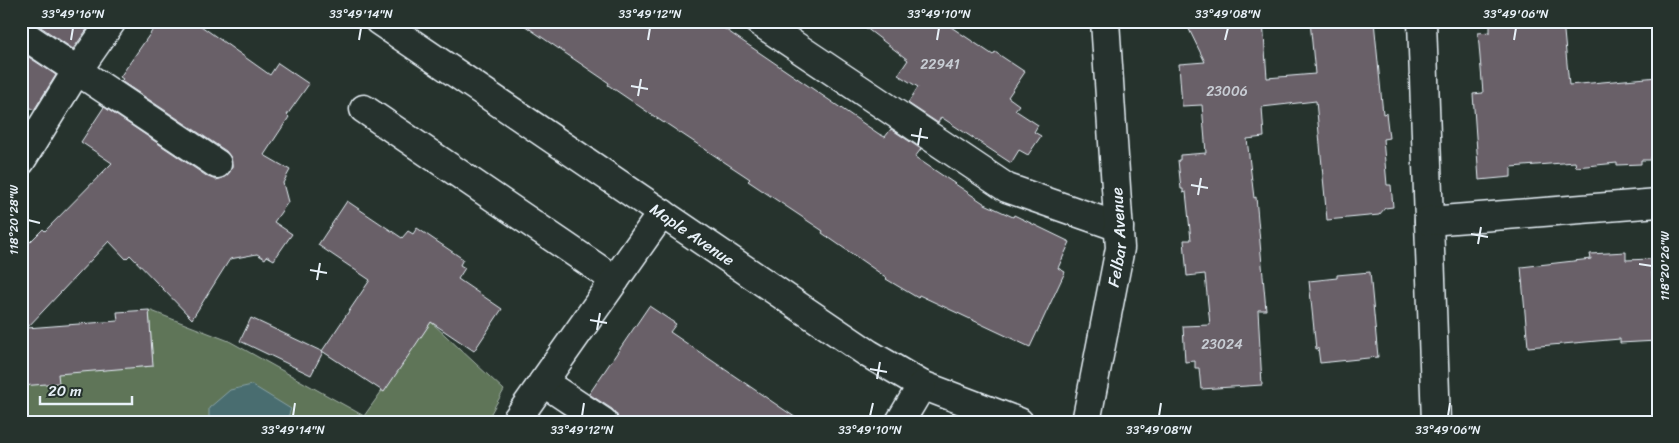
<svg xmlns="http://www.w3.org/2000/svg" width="1679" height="443" font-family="Sriracha,sans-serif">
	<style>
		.green { fill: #5e7458; stroke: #a3b2a8 }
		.water { fill: #496d6f; stroke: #89a2a6 }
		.building { fill: #696067; stroke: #e8f1f8 }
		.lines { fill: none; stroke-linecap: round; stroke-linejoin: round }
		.minor-casing { stroke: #e8f1f8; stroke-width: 31 }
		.minor { stroke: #26332d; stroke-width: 28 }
		.ticks { fill: none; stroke: #e8f1f8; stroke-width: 2 }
		.labels { text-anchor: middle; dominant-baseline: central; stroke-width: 4; stroke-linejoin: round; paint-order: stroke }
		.number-label { font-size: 14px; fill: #c8cdd4 }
		.street-label { font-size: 16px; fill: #e8f1f8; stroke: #26332d }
		.neatline { fill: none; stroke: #e8f1f8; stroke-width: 2 }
		.ticks-label { font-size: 12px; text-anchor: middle; fill: #e8f1f8 }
	</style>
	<rect width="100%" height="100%" fill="#26332d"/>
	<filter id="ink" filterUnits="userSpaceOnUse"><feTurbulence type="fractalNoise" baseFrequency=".02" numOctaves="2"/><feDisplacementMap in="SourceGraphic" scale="10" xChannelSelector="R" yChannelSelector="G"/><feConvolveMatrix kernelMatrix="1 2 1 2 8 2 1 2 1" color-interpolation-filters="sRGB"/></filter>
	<g filter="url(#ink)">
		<path class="green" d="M 149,310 L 229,341 L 364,416 L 431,322 L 504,390 L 486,422 L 21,422 L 21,372 L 153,366 Z"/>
		<path class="water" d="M 252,385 L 291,409 L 286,422 L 269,420 L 209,422 L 209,408 L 230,390 Z"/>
		<g class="building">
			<path d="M 32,21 L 79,21 L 88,28 L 73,49 Z"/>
			<path d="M 159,21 L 194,21 L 270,75 L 278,63 L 309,84 L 287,115 L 289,117 L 264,155 L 290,170 L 283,183 L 288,202 L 274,222 L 292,234 L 274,260 L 267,256 L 265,259 L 257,254 L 230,259 L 192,319 L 130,255 L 126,259 L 109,241 L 27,328 L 118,321 L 117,312 L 149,310 L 153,366 L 58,374 L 59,383 L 21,386 L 21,251 L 43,229 L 45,231 L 112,163 L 81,142 L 104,107 L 208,177 L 216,180 L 223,178 L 230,172 L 232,166 L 231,158 L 226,151 L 121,81 L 123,79 L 120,77 Z"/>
			<path d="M 518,21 L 713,21 L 879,134 L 885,137 L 891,129 L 921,149 L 915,157 L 985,204 L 1013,217 L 1014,215 L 1070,242 L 1058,268 L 1065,272 L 1030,347 L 919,295 L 918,298 L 886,279 L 887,278 L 822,233 L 823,231 L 748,181 L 750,179 L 664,122 L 664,123 L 608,85 L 609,83 Z"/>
			<path d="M 857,21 L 942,21 L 993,55 L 995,52 L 1025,72 L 1008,97 L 1019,105 L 1015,110 L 1038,125 L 1034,132 L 1041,136 L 1028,155 L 1019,150 L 1011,163 L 941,117 L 938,123 L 908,103 L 918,87 L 898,75 L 908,60 Z"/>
			<path d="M 1185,21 L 1263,21 L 1267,78 L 1315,74 L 1310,21 L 1374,21 L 1383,114 L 1386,113 L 1389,138 L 1383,139 L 1387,185 L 1391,185 L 1393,207 L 1385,208 L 1379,215 L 1327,220 L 1316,101 L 1262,107 L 1264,137 L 1247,139 L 1254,198 L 1256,197 L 1266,310 L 1258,310 L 1262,385 L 1201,389 L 1199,368 L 1195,368 L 1195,361 L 1185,362 L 1183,326 L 1210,325 L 1205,274 L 1187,276 L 1184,240 L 1191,240 L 1186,192 L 1183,193 L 1183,189 L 1181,189 L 1178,160 L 1180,160 L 1180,155 L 1206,153 L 1202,105 L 1182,106 L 1179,64 L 1205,62 Z"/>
			<path d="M 1490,21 L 1563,21 L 1569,85 L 1658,77 L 1658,156 L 1651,157 L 1651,160 L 1641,160 L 1641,164 L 1617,165 L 1617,163 L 1576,167 L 1575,162 L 1511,167 L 1511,177 L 1479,180 L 1473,94 L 1483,93 L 1478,33 L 1490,32 Z"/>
			<path d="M 21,52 L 56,75 L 34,110 L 21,101 Z"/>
			<path d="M 347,201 L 402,238 L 408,231 L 413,234 L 417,228 L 463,259 L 460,265 L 465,268 L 458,279 L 502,309 L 474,351 L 431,322 L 384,392 L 322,351 L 370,280 L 318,245 Z"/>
			<path d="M 1626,252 L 1626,260 L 1651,259 L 1657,341 L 1620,343 L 1620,339 L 1528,347 L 1521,267 L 1591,259 L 1590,254 Z"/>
			<path d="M 1370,272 L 1378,357 L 1320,363 L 1318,348 L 1316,349 L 1309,281 L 1337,278 L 1337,275 Z"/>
			<path d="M 649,306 L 676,324 L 670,332 L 802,422 L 618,422 L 617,415 L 612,409 L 589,394 Z"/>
			<path d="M 251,318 L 323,352 L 311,375 L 240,341 Z"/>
		</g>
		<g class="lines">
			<g class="minor-casing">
				<g id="minor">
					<path id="s1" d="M 379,21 L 869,354 L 922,385 L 1019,422"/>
					<path d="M 758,21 L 1007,188 L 1119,227"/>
					<path d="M 1422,21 L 1436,422"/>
					<path d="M 21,33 L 217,164"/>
					<path d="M 364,109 L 615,280"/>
					<path d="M 21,161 L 71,80 L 112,21"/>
					<path d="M 1429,221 L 1658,203"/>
					<path d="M 543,382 L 603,422"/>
					<path d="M 515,422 L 662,213"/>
					<path d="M 900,422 L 922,385"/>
					<path id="s2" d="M 1086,422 L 1120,248 L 1105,21"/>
				</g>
			</g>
			<use href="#minor" class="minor"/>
		</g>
	</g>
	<path class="ticks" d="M 71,40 L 73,28M 359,40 L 361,28M 648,40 L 650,28M 937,40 L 939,28M 1225,40 L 1228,28M 1514,40 L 1516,28M 631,86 L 648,89M 638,96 L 641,79M 911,135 L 928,138M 918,145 L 921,128M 1191,185 L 1208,188M 1198,195 L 1201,178M 28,220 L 40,223M 1471,234 L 1488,237M 1478,244 L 1481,227M 1639,264 L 1652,266M 310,270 L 327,273M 317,280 L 320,263M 590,320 L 607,323M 597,330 L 600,313M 870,369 L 887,372M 877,379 L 880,362M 293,416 L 295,403M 582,416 L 584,403M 870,416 L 873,403M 1159,416 L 1161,403M 1448,416 L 1450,403"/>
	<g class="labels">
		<g class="number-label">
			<text x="940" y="64">22941</text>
			<text x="1227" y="91">23006</text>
			<text x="1222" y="344">23024</text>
		</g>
		<g class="street-label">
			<text stroke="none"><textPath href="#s1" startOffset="379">Maple Avenue</textPath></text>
			<text stroke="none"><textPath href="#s2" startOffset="188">Felbar Avenue</textPath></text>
		</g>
	</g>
	<rect width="1679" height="443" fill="none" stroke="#26332d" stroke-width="55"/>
	<path d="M40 396v8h92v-8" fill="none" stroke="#e8f1f8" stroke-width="2.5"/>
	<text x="48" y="396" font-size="15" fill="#e8f1f8" stroke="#26332d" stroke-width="4" paint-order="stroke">20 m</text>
	<rect x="28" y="28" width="1624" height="388" class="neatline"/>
	<g class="ticks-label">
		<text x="73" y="18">33°49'16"N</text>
		<text x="361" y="18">33°49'14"N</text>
		<text x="650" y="18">33°49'12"N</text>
		<text x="939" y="18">33°49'10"N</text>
		<text x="1228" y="18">33°49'08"N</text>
		<text x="1516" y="18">33°49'06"N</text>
		<text transform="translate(14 220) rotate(-90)" y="4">118°20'28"W</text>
		<text transform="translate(1665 266) rotate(-90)" y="4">118°20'26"W</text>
		<text x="293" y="434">33°49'14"N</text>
		<text x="582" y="434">33°49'12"N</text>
		<text x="870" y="434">33°49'10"N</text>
		<text x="1159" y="434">33°49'08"N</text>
		<text x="1448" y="434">33°49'06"N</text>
	</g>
</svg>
